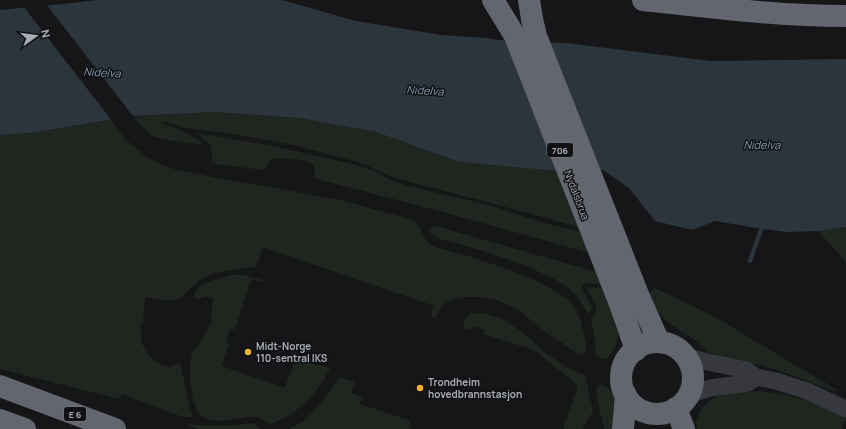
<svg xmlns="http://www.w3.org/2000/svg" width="846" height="429" font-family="Manrope,sans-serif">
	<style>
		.green { fill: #1e261f }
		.water { fill: #2c353c }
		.pier { fill: #161618 }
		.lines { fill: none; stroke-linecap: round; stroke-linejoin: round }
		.stream { stroke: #2c353c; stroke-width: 4 }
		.minor { stroke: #37383d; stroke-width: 17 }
		.highway { stroke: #63666e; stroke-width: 22 }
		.poi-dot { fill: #f2b134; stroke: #111113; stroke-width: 1.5 }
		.labels { text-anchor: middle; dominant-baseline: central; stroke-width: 3; stroke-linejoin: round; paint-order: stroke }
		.shield { fill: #111113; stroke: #7b7e86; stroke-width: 1 }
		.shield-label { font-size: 9px; font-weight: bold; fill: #a8adb8 }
		.street-label { font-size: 10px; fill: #a8adb8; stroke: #111113 }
		.poi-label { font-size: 10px; font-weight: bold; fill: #a8adb8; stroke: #111113; text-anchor: start }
		.water-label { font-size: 11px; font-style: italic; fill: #7f9bb3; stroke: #111113 }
	</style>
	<rect width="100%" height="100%" fill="#161618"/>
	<g class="green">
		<path d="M 215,112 L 299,118 L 376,132 L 459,162 L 558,171 L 580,228 L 543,217 L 392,177 L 361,163 L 293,145 L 239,135 L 186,128 L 166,122 L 160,123 C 175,128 189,132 202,143 L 201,145 C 189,143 160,140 151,135 C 144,130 138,123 133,116 Z"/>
		<path d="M 111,120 L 126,140 L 146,156 L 158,163 L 177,170 L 222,179 L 280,189 L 340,200 L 399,216 L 414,221 L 421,230 L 426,241 L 435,247 L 462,254 L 510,270 L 533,279 L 555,291 L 567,299 L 575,308 L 581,321 L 586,343 L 586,352 L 582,355 L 578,354 L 544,331 L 517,309 L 497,300 L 478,297 L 466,297 L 455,299 L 444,304 L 441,307 L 435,318 L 431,316 L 434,306 L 263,247 L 256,267 C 237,269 219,270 202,279 C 196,282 191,288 186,293 C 174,305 161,300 146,297 C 144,306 144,314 143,322 C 142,324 141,326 141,328 C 139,341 146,357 158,363 C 162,365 166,366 170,367 L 180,362 L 190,409 L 191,413 L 194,417 L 187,417 L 180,416 L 122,394 L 119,399 L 0,369 L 0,135 L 30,133 Z"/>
		<path d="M 197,133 L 273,146 L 352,164 L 372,170 L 391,180 L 408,186 L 489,205 L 544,223 L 582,232 L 590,253 L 435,210 L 317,179 L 315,177 C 314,173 315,167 313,164 C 310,161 276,156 272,159 C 269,161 267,166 265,169 L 264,170 L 215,164 L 212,162 L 211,146 L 209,144 Z"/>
		<path d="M 432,226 L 439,227 L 597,272 L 602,285 L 587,283 L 583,285 L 582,288 L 592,307 L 591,311 L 588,314 C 583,305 577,296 570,289 C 564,284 556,280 548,276 C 514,259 474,248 437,238 C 433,235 430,233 430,228 Z"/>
		<path d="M 846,227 L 846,263 L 840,255 L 818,231 Z"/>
		<path d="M 233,275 L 244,275 L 263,280 L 262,282 L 251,279 L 235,330 L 231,328 L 226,342 L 229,343 L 222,366 L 285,388 L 295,359 L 330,368 C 321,386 308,403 291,414 C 285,418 276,421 269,425 C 265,422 261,418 256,417 C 251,416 245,418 241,418 C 215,422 197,426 192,394 C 190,379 189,367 192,352 L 196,349 L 212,321 L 211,319 L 213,301 L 212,298 L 205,296 L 198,299 L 195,298 C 190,283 223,278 233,275 Z"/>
		<path d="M 587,287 L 603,288 C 607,300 612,312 615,325 C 616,328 617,331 618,334 C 618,343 613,355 605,359 L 599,357 L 596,355 L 594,333 L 591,319 C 602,309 593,301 587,290 Z"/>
		<path d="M 654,288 L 691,305 L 715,317 L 834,388 L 836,390 L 836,392 L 789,374 L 761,365 L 732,360 L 718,357 L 708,352 L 692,338 L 670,324 L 659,313 L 648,294 Z"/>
		<path d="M 472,313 L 487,314 L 501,318 L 525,334 L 543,351 L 568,368 L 585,375 L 593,412 L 587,420 L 583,429 L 563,429 L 577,389 L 577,386 L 575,383 L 534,350 L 483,334 L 484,329 L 473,326 L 471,330 L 466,329 C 460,322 466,316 472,313 Z"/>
		<path d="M 340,377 L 355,382 L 351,393 L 362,397 L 360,404 L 411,421 L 409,428 L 412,429 L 289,429 C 296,425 303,422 308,417 C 321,405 330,390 340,377 Z"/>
		<path d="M 599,385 C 610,384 614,397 617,406 C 619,413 617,422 617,429 L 604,429 L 596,393 L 596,389 Z"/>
		<path d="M 760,391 L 787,395 L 822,406 L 846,418 L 842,429 L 697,429 L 696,422 L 699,413 L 705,405 L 716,396 L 737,392 Z"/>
		<path d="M 249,423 L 254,424 L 260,428 L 259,429 L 197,429 L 187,424 C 208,426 228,427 249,423 Z"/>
	</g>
	<path class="water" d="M 97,0 L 282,0 L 356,21 L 441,35 L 486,38 L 498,40 L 567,43 L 711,61 L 846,59 L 846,227 L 818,231 L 788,232 L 762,229 L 715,221 L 692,230 L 655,221 L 629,188 L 603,170 L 558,171 L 459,162 L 376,132 L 299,118 L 215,112 L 133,116 L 30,133 L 0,135 L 0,10 L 63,4 Z"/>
	<path class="pier" d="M 46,4 L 133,116 L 135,118 L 113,122 L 23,6 Z"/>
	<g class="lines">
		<path class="stream" d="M 750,261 L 763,224"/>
		<g class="minor">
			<path d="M 685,356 L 707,362 L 746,370 L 756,377 L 776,381 L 807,391 L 846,409"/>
			<path d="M 689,395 L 710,388 L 748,383 L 756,377"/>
		</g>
		<g class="highway">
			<path d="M 493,0 L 515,36 L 620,304 L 636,350"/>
			<path d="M 529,0 L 532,19 L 536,36 L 639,297 L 659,342"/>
			<path d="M 643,0 C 710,7 778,16 846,16"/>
			<circle cx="657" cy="378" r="36"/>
			<path d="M 0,386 L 115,429"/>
			<path d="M 676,408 L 684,429"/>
			<path d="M 0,420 L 25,429"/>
			<path d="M 623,429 L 626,395"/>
		</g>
	</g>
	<g class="poi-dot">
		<circle cx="248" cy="352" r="4"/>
		<circle cx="420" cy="388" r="4"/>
	</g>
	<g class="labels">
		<g class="shield">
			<rect x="547" y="143" width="26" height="14" rx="3"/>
			<rect x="64" y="407" width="22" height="14" rx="3"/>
		</g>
		<g class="shield-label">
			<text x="560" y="150">706</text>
			<text x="75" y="414">E 6</text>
		</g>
		<g class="street-label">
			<text transform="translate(577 195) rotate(69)">Nydalsbrua</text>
		</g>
		<g class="poi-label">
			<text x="256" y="346">Midt-Norge<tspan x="256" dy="12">110-sentral IKS</tspan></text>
			<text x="428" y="382">Trondheim<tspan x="428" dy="12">hovedbrannstasjon</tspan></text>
		</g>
		<g class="water-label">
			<text transform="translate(102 72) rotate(3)">Nidelva</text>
			<text transform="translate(425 90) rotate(3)">Nidelva</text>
			<text x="762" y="144">Nidelva</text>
		</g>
	</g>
	<g transform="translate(36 36) rotate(76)" stroke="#111113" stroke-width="3" paint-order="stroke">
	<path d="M0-3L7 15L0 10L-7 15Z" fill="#a8adb8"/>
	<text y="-6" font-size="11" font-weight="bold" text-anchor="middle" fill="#a8adb8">N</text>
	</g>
</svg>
